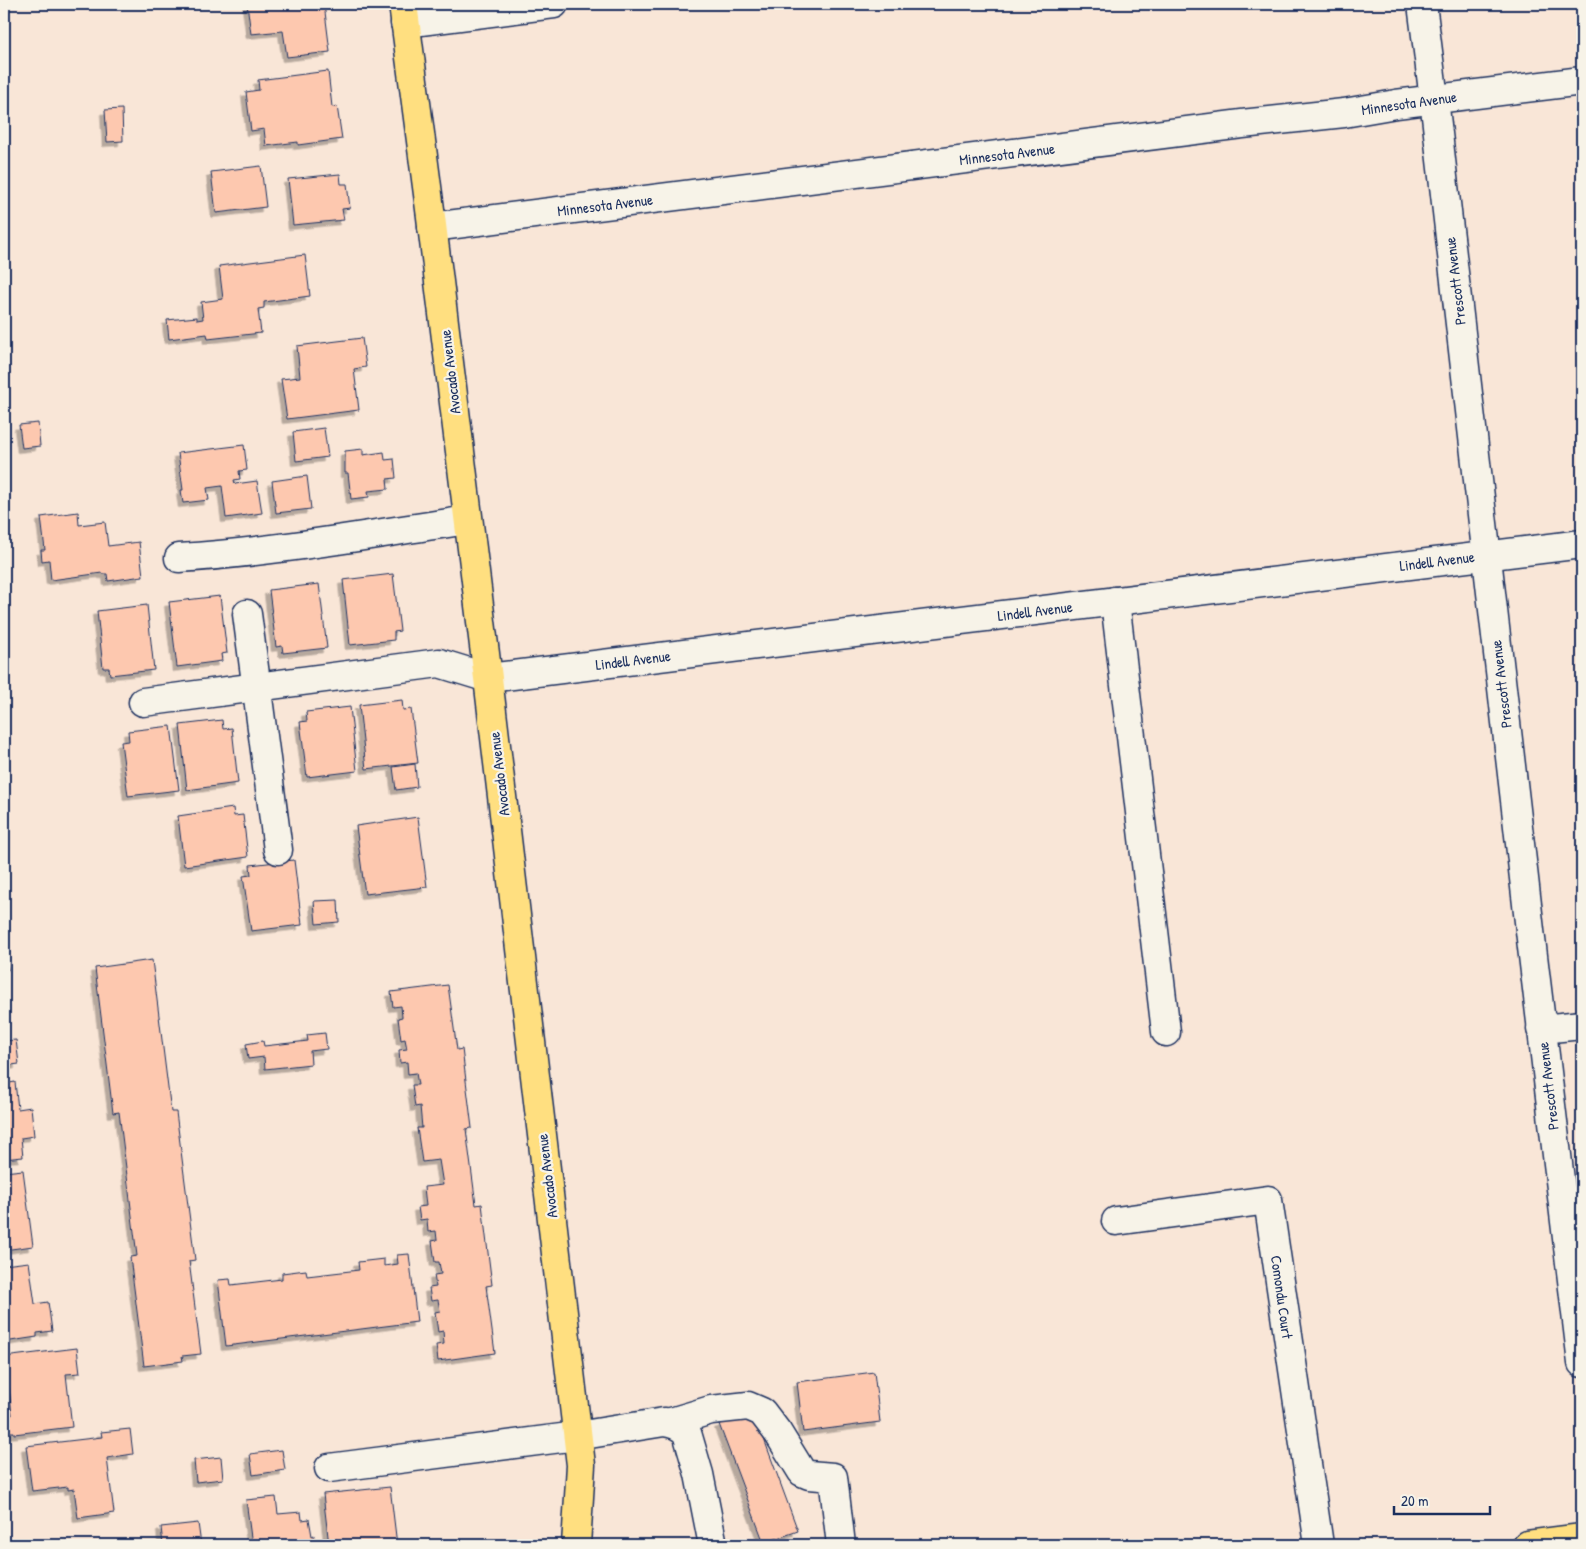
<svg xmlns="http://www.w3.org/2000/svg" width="1586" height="1549" font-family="'Patrick Hand',sans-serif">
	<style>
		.building { fill: #fdc8af; stroke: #1b2f5e; filter: url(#shadow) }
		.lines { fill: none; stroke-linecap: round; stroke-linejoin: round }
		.minor-casing { stroke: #1b2f5e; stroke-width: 31 }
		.major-casing { stroke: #1b2f5e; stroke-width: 31 }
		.minor { stroke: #f7f3e8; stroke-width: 28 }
		.major { stroke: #ffdf80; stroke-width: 28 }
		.labels { text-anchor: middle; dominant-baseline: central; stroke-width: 4.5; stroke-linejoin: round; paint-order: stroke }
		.street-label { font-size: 15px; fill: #1b2f5e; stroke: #f7f3e8 }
	</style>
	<defs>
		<filter id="shadow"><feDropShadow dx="-4.5" dy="4.5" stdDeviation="0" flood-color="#0004"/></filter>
	</defs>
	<rect width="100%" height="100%" fill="#f9e6d7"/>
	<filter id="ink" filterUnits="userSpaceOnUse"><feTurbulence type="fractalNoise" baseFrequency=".02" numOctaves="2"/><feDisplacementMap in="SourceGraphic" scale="10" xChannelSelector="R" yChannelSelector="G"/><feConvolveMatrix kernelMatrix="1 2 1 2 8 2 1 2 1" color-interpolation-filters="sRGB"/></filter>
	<g filter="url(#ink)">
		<g class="building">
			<path d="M 247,4 L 324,4 L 330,52 L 287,57 L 283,31 L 251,34 Z"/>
			<path d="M 328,71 L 332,107 L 337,106 L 342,139 L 298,145 L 298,142 L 266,146 L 264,129 L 251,131 L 246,92 L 259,90 L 258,80 Z"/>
			<path d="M 122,109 L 123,141 L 107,142 L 105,110 Z"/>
			<path d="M 261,166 L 266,207 L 216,213 L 211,172 Z"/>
			<path d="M 340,174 L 341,184 L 347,184 L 350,208 L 342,209 L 344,220 L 293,225 L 288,179 Z"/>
			<path d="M 305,255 L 310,296 L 264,302 L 264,308 L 258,309 L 261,333 L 208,339 L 207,334 L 169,339 L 167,320 L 197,317 L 197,320 L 203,319 L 201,302 L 223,299 L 219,266 Z"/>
			<path d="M 362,338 L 366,367 L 354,369 L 359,410 L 287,419 L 281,379 L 300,377 L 297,346 Z"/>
			<path d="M 38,423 L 40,446 L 22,448 L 19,425 Z"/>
			<path d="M 324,428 L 328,457 L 296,461 L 293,432 Z"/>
			<path d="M 244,445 L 247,470 L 239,471 L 240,479 L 234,480 L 235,484 L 257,481 L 262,513 L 226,518 L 222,486 L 207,488 L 209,500 L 183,503 L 181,490 L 183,490 L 178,453 Z"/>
			<path d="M 363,449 L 363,455 L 384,452 L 385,460 L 394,459 L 396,478 L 387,479 L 388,489 L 368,491 L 369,497 L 351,499 L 348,473 L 345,473 L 345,451 Z"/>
			<path d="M 307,476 L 311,509 L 276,513 L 272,481 Z"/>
			<path d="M 78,512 L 79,525 L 105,522 L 108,546 L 139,542 L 143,576 L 108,581 L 107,574 L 103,574 L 102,573 L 51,580 L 49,560 L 42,561 L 41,550 L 45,550 L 41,517 Z"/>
			<path d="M 393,574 L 400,631 L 394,632 L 394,640 L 350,645 L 343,580 Z"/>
			<path d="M 319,584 L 327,648 L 283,653 L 282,646 L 276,647 L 269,590 Z"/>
			<path d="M 220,596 L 227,653 L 221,654 L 222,661 L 177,667 L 169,602 Z"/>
			<path d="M 147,605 L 154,670 L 110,675 L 109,668 L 103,668 L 97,611 Z"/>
			<path d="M 402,700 L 403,710 L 411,709 L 418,763 L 366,769 L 359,705 Z"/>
			<path d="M 350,707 L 357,771 L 307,777 L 300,722 L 307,721 L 306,712 Z"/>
			<path d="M 222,720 L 223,729 L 232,728 L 238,783 L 187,790 L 180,725 Z"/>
			<path d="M 171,726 L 179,790 L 128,796 L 121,742 L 129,741 L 128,731 Z"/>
			<path d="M 415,764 L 417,787 L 396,790 L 393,767 Z"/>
			<path d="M 233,808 L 234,816 L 243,815 L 248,857 L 184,866 L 178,816 Z"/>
			<path d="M 418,817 L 427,887 L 365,894 L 356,826 Z"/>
			<path d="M 294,860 L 302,925 L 251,931 L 243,876 L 251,875 L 250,865 Z"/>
			<path d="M 338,900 L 339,922 L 316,924 L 314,901 Z"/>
			<path d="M 4,937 L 8,970 L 4,971 Z"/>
			<path d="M 152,960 L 171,1112 L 176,1112 L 195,1260 L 189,1261 L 201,1354 L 182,1356 L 183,1361 L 144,1366 L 130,1257 L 137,1256 L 119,1112 L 113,1113 L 95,968 Z"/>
			<path d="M 448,985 L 457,1050 L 462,1049 L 472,1128 L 466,1129 L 476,1205 L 482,1204 L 492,1285 L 486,1286 L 495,1353 L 438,1361 L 436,1345 L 444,1344 L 443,1331 L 438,1332 L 435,1312 L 440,1311 L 438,1300 L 431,1301 L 429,1288 L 436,1287 L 434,1275 L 441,1274 L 439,1262 L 435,1262 L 432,1241 L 437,1240 L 436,1231 L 428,1232 L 427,1219 L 420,1220 L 418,1207 L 426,1206 L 424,1187 L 443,1185 L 439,1160 L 422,1162 L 417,1128 L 422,1128 L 420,1106 L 415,1107 L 412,1085 L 418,1085 L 416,1073 L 408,1074 L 407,1062 L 400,1063 L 399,1050 L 407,1049 L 405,1039 L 401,1040 L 398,1018 L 402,1017 L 401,1006 L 393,1007 L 391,992 Z"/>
			<path d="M 325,1033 L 327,1049 L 310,1051 L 311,1064 L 265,1069 L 264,1057 L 248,1059 L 246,1044 L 263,1041 L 264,1046 L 308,1041 L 307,1035 Z"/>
			<path d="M 16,1040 L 19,1064 L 4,1066 L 4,1041 Z"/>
			<path d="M 15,1082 L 18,1109 L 31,1107 L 34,1136 L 21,1138 L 23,1157 L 4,1159 L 4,1084 Z"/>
			<path d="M 23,1170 L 33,1246 L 4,1250 L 4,1172 Z"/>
			<path d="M 409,1254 L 417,1322 L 226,1346 L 218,1280 L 230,1279 L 231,1285 L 282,1279 L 282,1273 L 306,1270 L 307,1276 L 359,1270 L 358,1262 L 384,1259 L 384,1266 L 398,1264 L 397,1255 Z"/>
			<path d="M 29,1262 L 35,1304 L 48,1302 L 52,1331 L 37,1333 L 37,1337 L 4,1342 L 4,1265 Z"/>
			<path d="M 77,1348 L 80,1373 L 66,1374 L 72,1427 L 14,1434 L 14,1432 L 8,1432 L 9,1436 L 4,1437 L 4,1410 L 6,1410 L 7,1415 L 12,1415 L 9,1388 L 4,1389 L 4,1357 Z"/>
			<path d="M 874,1372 L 880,1422 L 803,1432 L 797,1382 Z"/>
			<path d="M 754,1412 L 798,1531 L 764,1543 L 719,1424 Z"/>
			<path d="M 130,1429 L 133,1454 L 107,1458 L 114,1513 L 78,1518 L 74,1489 L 68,1490 L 68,1487 L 32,1491 L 26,1446 L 102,1437 L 101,1432 Z"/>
			<path d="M 282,1450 L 285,1470 L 253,1475 L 250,1454 Z"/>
			<path d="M 221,1457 L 223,1479 L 196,1482 L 194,1460 Z"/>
			<path d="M 390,1487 L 397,1545 L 329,1545 L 323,1494 Z"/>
			<path d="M 276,1497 L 278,1514 L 301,1512 L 302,1520 L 309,1519 L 312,1536 L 314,1535 L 315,1544 L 326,1543 L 326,1545 L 252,1545 L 246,1500 Z"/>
			<path d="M 198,1523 L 201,1545 L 163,1545 L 161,1527 Z"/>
		</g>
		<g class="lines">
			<g class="minor-casing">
				<g id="minor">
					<path d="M 1422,4 L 1434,99 L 1531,939 L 1582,1363"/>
					<path d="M 405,23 L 554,4"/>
					<path d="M 432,227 L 1242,124 L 1344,113 L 1396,104 L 1582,81"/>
					<path d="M 179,558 C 276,552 372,534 468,520"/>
					<path d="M 1115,601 L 1166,1032"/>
					<path d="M 247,614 L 278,850"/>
					<path d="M 143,702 L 439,663 L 488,678 L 1582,544"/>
					<path d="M 1541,1029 L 1582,1025"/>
					<path d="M 1116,1221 L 1268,1200 L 1319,1545"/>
					<path d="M 671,1422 L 711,1410 L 748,1406 L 762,1412 L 778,1433 L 802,1472 L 809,1475 L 833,1477 L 841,1545"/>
					<path d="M 329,1468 L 577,1436 L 664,1422 C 674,1423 681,1426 687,1433 L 699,1474 L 713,1545"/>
				</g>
			</g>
			<g class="major-casing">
				<g id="major">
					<path d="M 403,4 L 431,217 L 488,678 L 581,1465 L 576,1545"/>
					<path d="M 1527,1545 L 1582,1538"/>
				</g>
			</g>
			<use href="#minor" class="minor"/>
			<use href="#major" class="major"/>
		</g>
	</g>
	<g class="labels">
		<g class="street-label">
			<text transform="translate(1409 103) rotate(-8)">Minnesota Avenue</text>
			<text transform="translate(1007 154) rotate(-7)">Minnesota Avenue</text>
			<text transform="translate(605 205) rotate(-7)">Minnesota Avenue</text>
			<text transform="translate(1455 281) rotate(-97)">Prescott Avenue</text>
			<text transform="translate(450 372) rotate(-97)">Avocado Avenue</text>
			<text transform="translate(1437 561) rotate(-7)">Lindell Avenue</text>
			<text transform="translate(1035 611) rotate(-7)">Lindell Avenue</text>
			<text transform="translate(633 660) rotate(-7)">Lindell Avenue</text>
			<text transform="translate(1501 684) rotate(-97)">Prescott Avenue</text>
			<text transform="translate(499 774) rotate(-97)">Avocado Avenue</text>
			<text transform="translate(1548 1086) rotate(-97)">Prescott Avenue</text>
			<text transform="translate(547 1176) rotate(-97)">Avocado Avenue</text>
			<text transform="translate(1282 1297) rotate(82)">Comondu Court</text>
		</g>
	</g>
	<rect width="1586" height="1549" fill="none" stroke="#f7f3e8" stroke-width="20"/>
	<rect x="10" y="10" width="1566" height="1529" fill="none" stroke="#1b2f5e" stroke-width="2" filter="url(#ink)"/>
	<path d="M1394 1506v8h96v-8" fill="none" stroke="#1b2f5e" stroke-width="2.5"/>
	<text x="1401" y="1506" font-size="15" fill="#1b2f5e" stroke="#f7f3e8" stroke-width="4" paint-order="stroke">20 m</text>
</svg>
